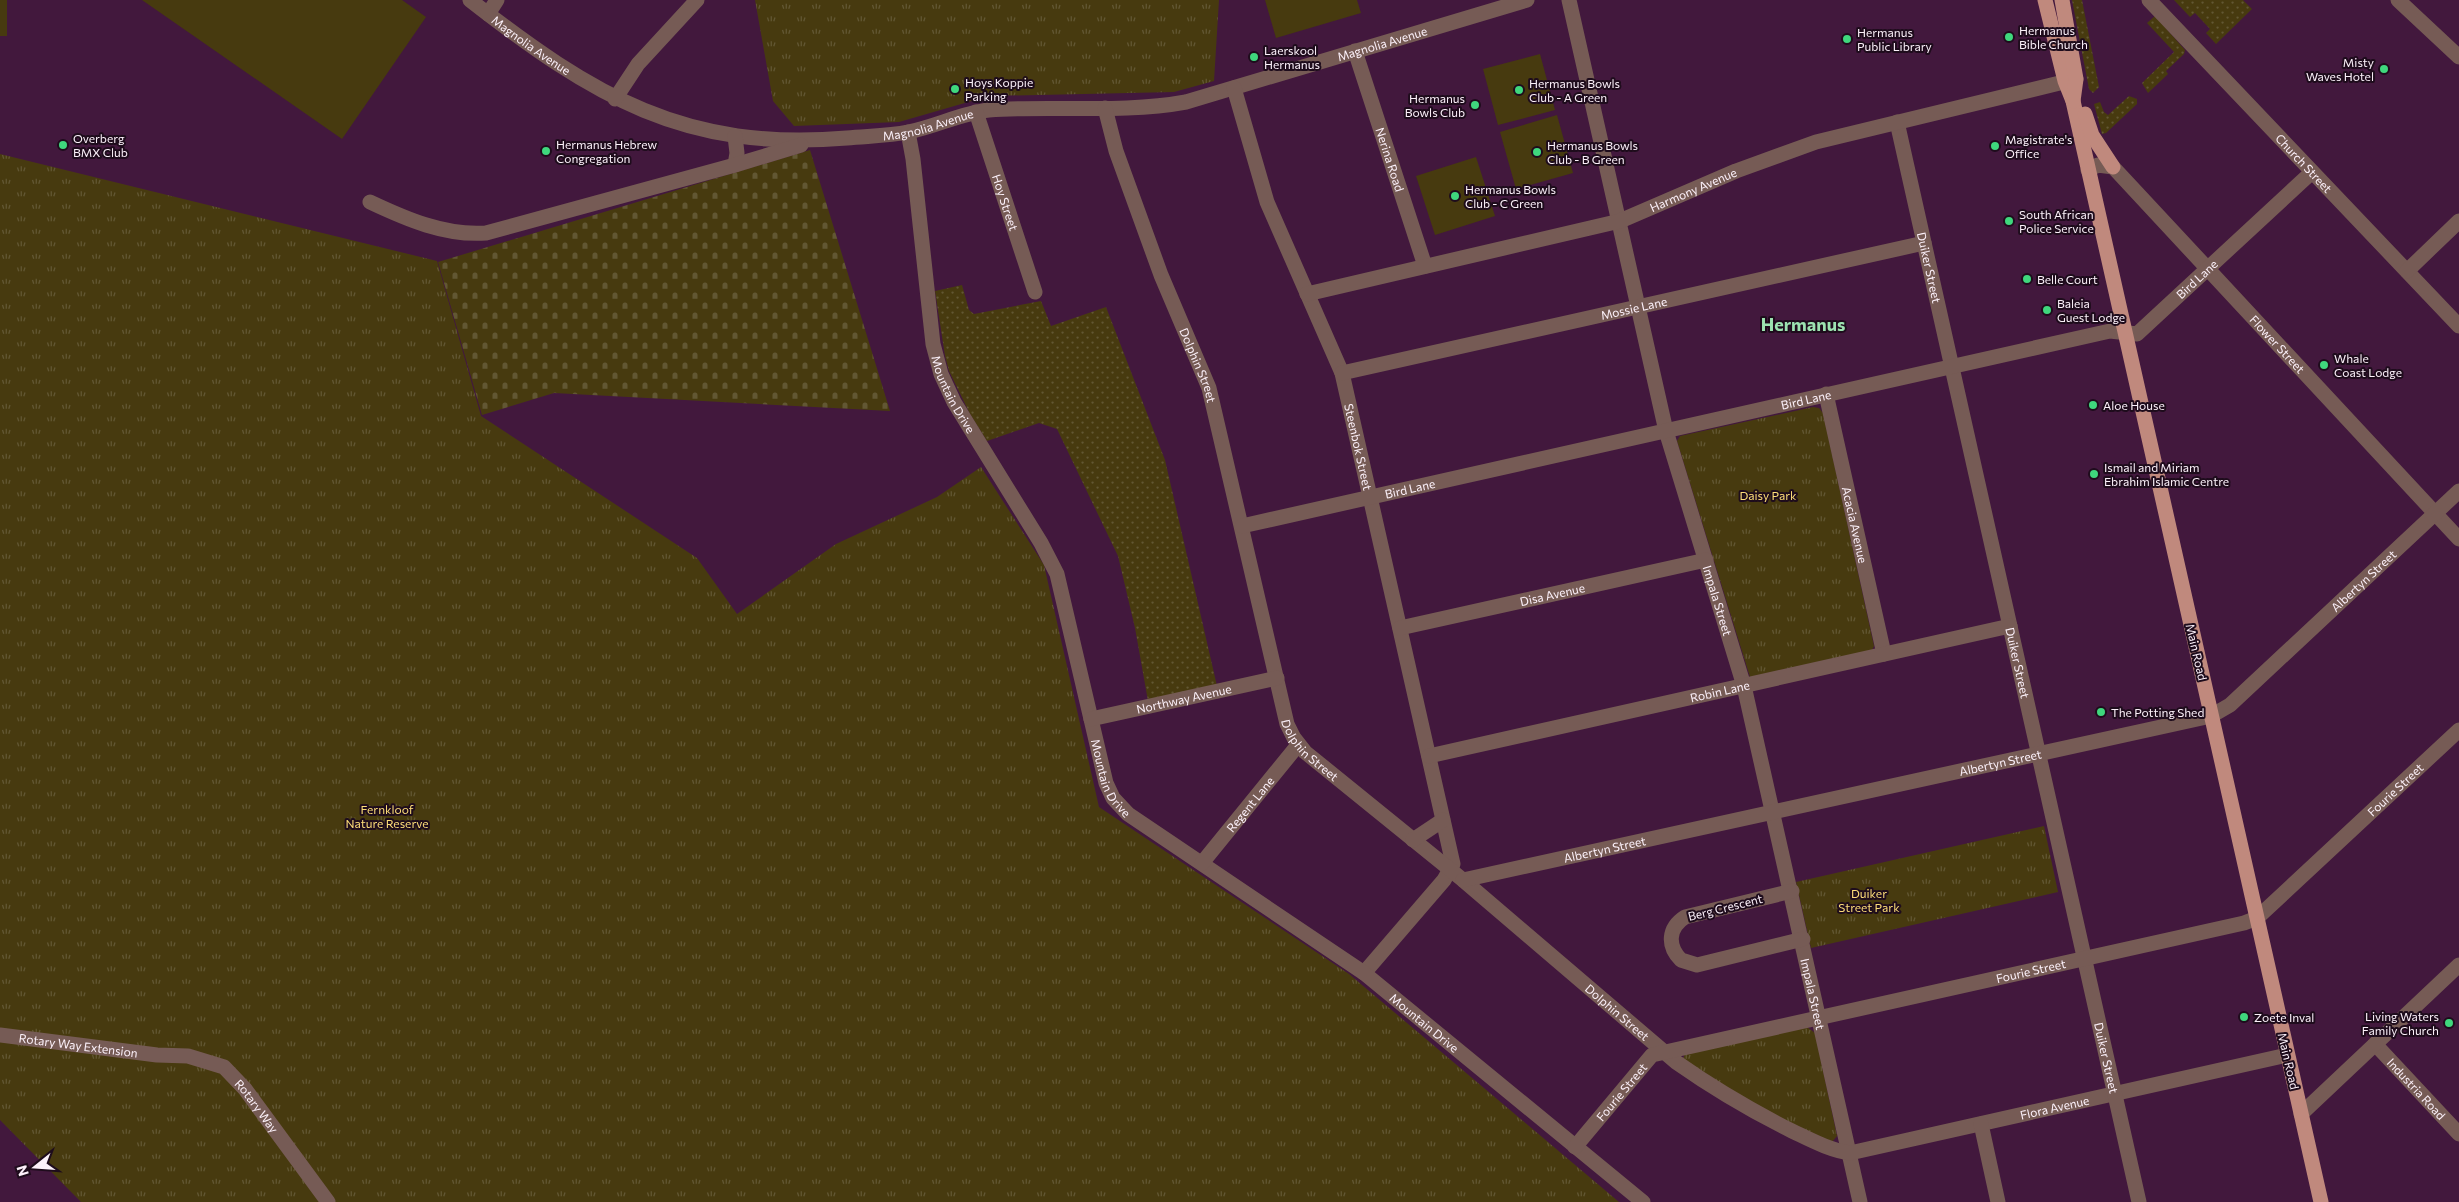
<svg xmlns="http://www.w3.org/2000/svg" width="2459" height="1202" font-family="Commissioner,sans-serif">
	<style>
		.grass { fill: url(#grass-dots) }
		.cemetery { fill: url(#cemetery-stones) }
		.park { fill: url(#park-tufts) }
		.pitch { fill: #473a0f }
		.lines { fill: none; stroke-linecap: round; stroke-linejoin: round }
		.minor { stroke: #765b55; stroke-width: 15 }
		.major { stroke: #c0897d; stroke-width: 15 }
		.poi-dot { fill: #3fd77d; stroke: #1e0c1c; stroke-width: 2 }
		.labels { text-anchor: middle; dominant-baseline: central; stroke-width: 4; stroke-linejoin: round; paint-order: stroke }
		.poi-label { font-size: 12px; fill: #fcf1fa; stroke: #1e0c1c; text-anchor: start }
		.street-label { font-size: 12px; fill: #fcf1fa; stroke: #1e0c1c }
		.park-label { font-size: 12px; fill: #fede79; stroke: #1e0c1c }
		.district-label { font-size: 18px; font-weight: bold; fill: #9ce3b0; stroke: #1e0c1c }
	</style>
	<defs>
		<pattern id="grass-dots" width="8" height="8" patternUnits="userSpaceOnUse" patternTransform="scale(1.25)"><rect width="8" height="8" fill="#473a0f"/><path d="M2 2h.1M6 6h.1" fill="none" stroke="#625733" stroke-width="1.8" stroke-linecap="round"/></pattern>
		<pattern id="cemetery-stones" width="16" height="16" patternUnits="userSpaceOnUse" patternTransform="scale(1.25)"><rect width="16" height="16" fill="#473a0f"/><path d="M2 7V4a2 2 0 0 1 4 0v3zM10 15v-3a2 2 0 0 1 4 0v3z" fill="#625733"/></pattern>
		<pattern id="park-tufts" width="24" height="20" patternUnits="userSpaceOnUse" patternTransform="scale(1.25)"><rect width="24" height="20" fill="#473a0f"/><path d="M3 7l-1-3M5 7V3M7 7l1-3M15 17l-1-3M17 17v-4M19 17l1-3" fill="none" stroke="#625733"/></pattern>
	</defs>
	<rect width="100%" height="100%" fill="#42183d"/>
	<g class="grass">
		<path d="M 2072,0 L 2082,0 L 2099,87 L 2093,93 L 2089,89 Z"/>
		<path d="M 2174,0 L 2243,0 L 2252,9 L 2216,44 L 2206,33 L 2210,29 L 2195,13 L 2190,17 Z"/>
		<path d="M 2155,16 L 2185,50 L 2184,54 L 2166,71 L 2168,74 L 2148,93 L 2142,83 L 2174,52 L 2147,23 Z"/>
		<path d="M 2129,96 L 2137,99 L 2137,104 L 2106,133 L 2102,134 L 2094,104 L 2100,102 L 2104,112 L 2108,115 Z"/>
		<path d="M 962,285 L 969,310 L 974,314 L 1041,301 L 1051,326 L 1106,307 L 1165,460 L 1217,686 L 1148,701 L 1135,628 L 1118,556 L 1057,429 L 1039,423 L 987,441 L 970,414 L 949,371 L 945,356 L 935,291 Z"/>
	</g>
	<path class="cemetery" d="M 810,150 L 890,411 L 554,393 L 482,415 L 438,262 Z"/>
	<g class="park">
		<path d="M 755,0 L 1219,0 L 1214,81 L 1174,92 L 989,96 L 899,122 L 794,126 L 773,101 Z"/>
		<path d="M 0,154 L 437,261 L 481,416 L 697,558 L 737,614 L 836,544 L 937,497 L 981,467 L 1044,565 L 1099,807 L 1349,974 L 1619,1202 L 81,1202 L 0,1120 Z"/>
		<path d="M 1813,407 L 1819,408 L 1823,413 L 1874,646 L 1872,650 L 1750,677 L 1677,441 L 1680,436 Z"/>
		<path d="M 2044,826 L 2058,892 L 1811,948 L 1796,882 Z"/>
		<path d="M 1807,1027 L 1815,1033 L 1837,1136 L 1832,1142 L 1761,1109 L 1683,1059 L 1685,1053 Z"/>
	</g>
	<g class="pitch">
		<rect x="0" y="0" width="7" height="36"/>
		<path d="M 142,0 L 402,0 L 426,17 L 342,139 Z"/>
		<path d="M 1265,0 L 1357,0 L 1361,13 L 1276,38 Z"/>
		<path d="M 1540,54 L 1555,110 L 1498,125 L 1483,69 Z"/>
		<path d="M 1557,115 L 1573,173 L 1516,189 L 1500,132 Z"/>
		<path d="M 1476,157 L 1495,216 L 1435,235 L 1416,176 Z"/>
	</g>
	<g class="lines">
		<g class="minor">
			<path id="s1" d="M 470,0 C 593,96 685,152 847,138 C 867,136 889,136 908,132 C 935,127 961,113 989,110 C 1054,105 1121,114 1186,102 L 1527,0"/>
			<path id="s2" d="M 1569,0 L 1666,431 L 1744,686 L 1860,1202"/>
			<path id="s3" d="M 2149,0 L 2459,326"/>
			<path d="M 2398,0 L 2459,57"/>
			<path d="M 488,14 L 497,0"/>
			<path id="s4" d="M 1355,51 L 1425,266"/>
			<path id="s5" d="M 1234,88 L 1267,202 L 1342,373 L 1453,864 L 1444,880 L 1364,973"/>
			<path d="M 615,99 L 638,64 L 697,0"/>
			<path id="s6" d="M 1105,108 L 1116,151 L 1161,275 L 1209,388 L 1287,724 L 1294,738 L 1305,752 L 1463,880 L 1676,1062 C 1713,1088 1752,1111 1792,1131 C 1811,1140 1829,1150 1850,1153 L 2287,1055"/>
			<path id="s7" d="M 976,112 L 1035,292"/>
			<path id="s8" d="M 1897,122 L 2139,1202"/>
			<path id="s9" d="M 908,132 L 913,159 L 933,344 L 941,374 L 954,402 L 1041,543 L 1057,574 L 1106,783 L 1113,798 L 1128,814 L 1364,973 L 1643,1202"/>
			<path d="M 735,136 L 737,153 L 735,165"/>
			<path id="s10" d="M 2088,170 L 2098,165 L 2113,167 L 2459,539"/>
			<path d="M 370,202 C 406,219 445,236 486,233 L 735,165 L 801,145"/>
			<path d="M 2407,271 L 2459,221"/>
			<path id="s11" d="M 1307,294 L 1620,221 L 1736,171 L 1816,142 L 2076,79"/>
			<path id="s12" d="M 1342,373 L 1924,243"/>
			<path id="s13" d="M 1826,394 L 1884,654"/>
			<path id="s14" d="M 1242,526 L 2110,331 L 2137,334 L 2312,172"/>
			<path id="s15" d="M 1400,628 L 1706,560"/>
			<path id="s16" d="M 1091,719 L 1277,678"/>
			<path id="s17" d="M 1429,756 L 2010,626"/>
			<path d="M 1413,840 L 1443,820"/>
			<path id="s18" d="M 1202,863 L 1298,745"/>
			<path id="s19" d="M 1463,880 L 2211,716 L 2230,705 L 2459,491"/>
			<path d="M 1792,891 L 1685,917 C 1668,928 1667,946 1681,960 L 1697,965 L 1803,939"/>
			<path id="s20" d="M 0,1035 L 157,1055 L 188,1056 L 224,1067 L 245,1089 L 328,1202"/>
			<path id="s21" d="M 2375,1044 L 2459,1134"/>
			<path d="M 2301,1114 L 2459,965"/>
			<path d="M 1981,1124 L 1998,1202"/>
			<path id="s22" d="M 1575,1147 L 1652,1055 L 2244,923 L 2257,918 L 2459,730"/>
		</g>
		<g class="major">
			<path d="M 2045,0 L 2065,81 L 2073,101 L 2321,1202"/>
			<path d="M 2062,0 L 2076,79 L 2073,101"/>
			<path d="M 2085,114 L 2092,135 L 2113,167"/>
		</g>
	</g>
	<g class="poi-dot">
		<circle cx="2009" cy="37" r="5"/>
		<circle cx="1847" cy="39" r="5"/>
		<circle cx="1254" cy="57" r="5"/>
		<circle cx="2384" cy="69" r="5"/>
		<circle cx="955" cy="89" r="5"/>
		<circle cx="1519" cy="90" r="5"/>
		<circle cx="1475" cy="105" r="5"/>
		<circle cx="63" cy="145" r="5"/>
		<circle cx="1995" cy="146" r="5"/>
		<circle cx="546" cy="151" r="5"/>
		<circle cx="1537" cy="152" r="5"/>
		<circle cx="1455" cy="196" r="5"/>
		<circle cx="2009" cy="221" r="5"/>
		<circle cx="2027" cy="279" r="5"/>
		<circle cx="2047" cy="310" r="5"/>
		<circle cx="2324" cy="365" r="5"/>
		<circle cx="2093" cy="405" r="5"/>
		<circle cx="2094" cy="474" r="5"/>
		<circle cx="2101" cy="712" r="5"/>
		<circle cx="2244" cy="1017" r="5"/>
		<circle cx="2449" cy="1023" r="5"/>
	</g>
	<g class="labels">
		<g class="poi-label">
			<text x="2019" y="30">Hermanus<tspan x="2019" dy="14">Bible Church</tspan></text>
			<text x="1857" y="32">Hermanus<tspan x="1857" dy="14">Public Library</tspan></text>
			<text x="1264" y="50">Laerskool<tspan x="1264" dy="14">Hermanus</tspan></text>
			<text x="2374" y="62" text-anchor="end">Misty<tspan x="2374" dy="14">Waves Hotel</tspan></text>
			<text x="965" y="82">Hoys Koppie<tspan x="965" dy="14">Parking</tspan></text>
			<text x="1529" y="83">Hermanus Bowls<tspan x="1529" dy="14">Club - A Green</tspan></text>
			<text x="1465" y="98" text-anchor="end">Hermanus<tspan x="1465" dy="14">Bowls Club</tspan></text>
			<text x="73" y="138">Overberg<tspan x="73" dy="14">BMX Club</tspan></text>
			<text x="2005" y="139">Magistrate's<tspan x="2005" dy="14">Office</tspan></text>
			<text x="556" y="144">Hermanus Hebrew<tspan x="556" dy="14">Congregation</tspan></text>
			<text x="1547" y="145">Hermanus Bowls<tspan x="1547" dy="14">Club - B Green</tspan></text>
			<text x="1465" y="189">Hermanus Bowls<tspan x="1465" dy="14">Club - C Green</tspan></text>
			<text x="2019" y="214">South African<tspan x="2019" dy="14">Police Service</tspan></text>
			<text x="2037" y="279">Belle Court</text>
			<text x="2057" y="303">Baleia<tspan x="2057" dy="14">Guest Lodge</tspan></text>
			<text x="2334" y="358">Whale<tspan x="2334" dy="14">Coast Lodge</tspan></text>
			<text x="2103" y="405">Aloe House</text>
			<text x="2104" y="467">Ismail and Miriam<tspan x="2104" dy="14">Ebrahim Islamic Centre</tspan></text>
			<text x="2111" y="712">The Potting Shed</text>
			<text x="2439" y="1016" text-anchor="end">Living Waters<tspan x="2439" dy="14">Family Church</tspan></text>
			<text x="2254" y="1017">Zoete Inval</text>
		</g>
		<g class="street-label">
			<text stroke="none"><textPath href="#s1" startOffset="961">Magnolia Avenue</textPath></text>
			<text stroke="none"><textPath href="#s1" startOffset="76">Magnolia Avenue</textPath></text>
			<text stroke="none"><textPath href="#s1" startOffset="496">Magnolia Avenue</textPath></text>
			<text stroke="none"><textPath href="#s4" startOffset="114">Nerina Road</textPath></text>
			<text stroke="none"><textPath href="#s3" startOffset="225">Church Street</textPath></text>
			<text stroke="none"><textPath href="#s11" startOffset="401">Harmony Avenue</textPath></text>
			<text stroke="none"><textPath href="#s7" startOffset="95">Hoy Street</textPath></text>
			<text stroke="none"><textPath href="#s8" startOffset="149">Duiker Street</textPath></text>
			<text stroke="none"><textPath href="#s14" startOffset="998">Bird Lane</textPath></text>
			<text stroke="none"><textPath href="#s12" startOffset="299">Mossie Lane</textPath></text>
			<text stroke="none"><textPath href="#s10" startOffset="268">Flower Street</textPath></text>
			<text stroke="none"><textPath href="#s6" startOffset="274">Dolphin Street</textPath></text>
			<text stroke="none"><textPath href="#s9" startOffset="268">Mountain Drive</textPath></text>
			<text stroke="none"><textPath href="#s14" startOffset="578">Bird Lane</textPath></text>
			<text stroke="none"><textPath href="#s5" startOffset="381">Steenbok Street</textPath></text>
			<text stroke="none"><textPath href="#s14" startOffset="172">Bird Lane</textPath></text>
			<text stroke="none"><textPath href="#s13" startOffset="134">Acacia Avenue</textPath></text>
			<text stroke="none"><textPath href="#s19" startOffset="970">Albertyn Street</textPath></text>
			<text stroke="none"><textPath href="#s15" startOffset="156">Disa Avenue</textPath></text>
			<text stroke="none"><textPath href="#s2" startOffset="619">Impala Street</textPath></text>
			<text transform="translate(2197 652) rotate(77)">Main Road</text>
			<text stroke="none"><textPath href="#s8" startOffset="554">Duiker Street</textPath></text>
			<text stroke="none"><textPath href="#s17" startOffset="298">Robin Lane</textPath></text>
			<text stroke="none"><textPath href="#s16" startOffset="95">Northway Avenue</textPath></text>
			<text stroke="none"><textPath href="#s6" startOffset="679">Dolphin Street</textPath></text>
			<text stroke="none"><textPath href="#s19" startOffset="550">Albertyn Street</textPath></text>
			<text stroke="none"><textPath href="#s9" startOffset="688">Mountain Drive</textPath></text>
			<text stroke="none"><textPath href="#s22" startOffset="929">Fourie Street</textPath></text>
			<text stroke="none"><textPath href="#s18" startOffset="76">Regent Lane</textPath></text>
			<text stroke="none"><textPath href="#s19" startOffset="145">Albertyn Street</textPath></text>
			<text transform="translate(1725 907) rotate(-14)">Berg Crescent</text>
			<text stroke="none"><textPath href="#s22" startOffset="508">Fourie Street</textPath></text>
			<text stroke="none"><textPath href="#s2" startOffset="1024">Impala Street</textPath></text>
			<text stroke="none"><textPath href="#s6" startOffset="1084">Dolphin Street</textPath></text>
			<text stroke="none"><textPath href="#s9" startOffset="1092">Mountain Drive</textPath></text>
			<text stroke="none"><textPath href="#s20" startOffset="79">Rotary Way Extension</textPath></text>
			<text stroke="none"><textPath href="#s8" startOffset="959">Duiker Street</textPath></text>
			<text transform="translate(2289 1061) rotate(77)">Main Road</text>
			<text stroke="none"><textPath href="#s21" startOffset="61">Industria Road</textPath></text>
			<text stroke="none"><textPath href="#s22" startOffset="72">Fourie Street</textPath></text>
			<text stroke="none"><textPath href="#s20" startOffset="278">Rotary Way</textPath></text>
			<text stroke="none"><textPath href="#s6" startOffset="1568">Flora Avenue</textPath></text>
		</g>
		<g class="park-label">
			<text x="1768" y="495">Daisy Park</text>
			<text x="387" y="809">Fernkloof<tspan x="387" dy="14">Nature Reserve</tspan></text>
			<text x="1869" y="893">Duiker<tspan x="1869" dy="14">Street Park</tspan></text>
		</g>
		<g class="district-label">
			<text x="1803" y="324">Hermanus</text>
		</g>
	</g>
	<g transform="translate(35 1167) rotate(253)" stroke="#1e0c1c" stroke-width="4" paint-order="stroke">
	<path d="M0-4L9 19L0 12L-9 19Z" fill="#fcf1fa"/>
	<text y="-8" font-size="14" font-weight="bold" text-anchor="middle" fill="#fcf1fa">N</text>
	</g>
</svg>
